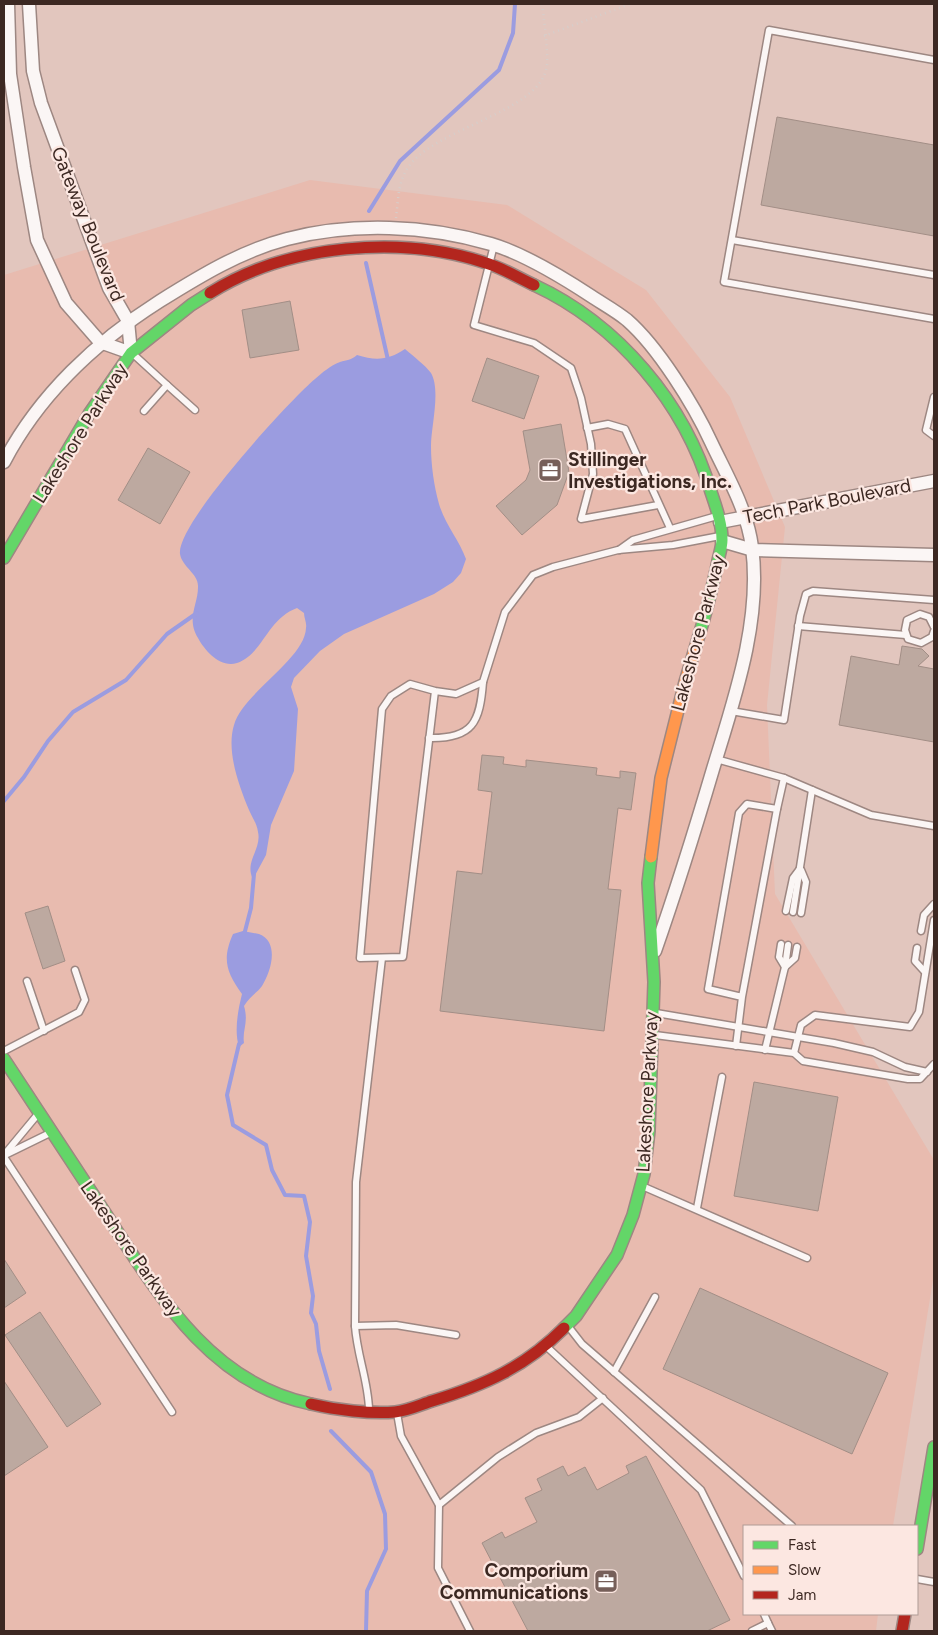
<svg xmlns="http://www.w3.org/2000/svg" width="938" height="1635" font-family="Figtree,sans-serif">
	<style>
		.built { fill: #e8bbaf }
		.water { fill: #9b9ce0 }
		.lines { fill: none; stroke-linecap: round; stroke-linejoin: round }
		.stream { stroke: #9b9ce0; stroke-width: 4 }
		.building { fill: #bda9a0; stroke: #a28e86 }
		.lane-casing { stroke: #9d8782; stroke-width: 9 }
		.street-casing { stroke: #9d8782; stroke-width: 15 }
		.fast-casing { stroke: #9d8782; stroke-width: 14 }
		.slow-casing { stroke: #9d8782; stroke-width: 14 }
		.jam-casing { stroke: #9d8782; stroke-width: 14 }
		.path { stroke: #d6cecb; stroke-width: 2.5; stroke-dasharray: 1 4; stroke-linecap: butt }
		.lane { stroke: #fbf6f5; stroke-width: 6 }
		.street { stroke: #fbf6f5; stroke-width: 12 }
		.fast { stroke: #63d668; stroke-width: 11 }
		.slow { stroke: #ff974d; stroke-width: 11 }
		.jam { stroke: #b3261e; stroke-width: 11 }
		.labels { text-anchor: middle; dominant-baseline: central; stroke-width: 4.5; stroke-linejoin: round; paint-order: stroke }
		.street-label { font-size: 19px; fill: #3c2822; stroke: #fce7e1 }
		.poi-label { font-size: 19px; font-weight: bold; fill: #3c2822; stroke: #fce7e1; text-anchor: start }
	</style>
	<rect width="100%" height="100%" fill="#e2c6be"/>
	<path class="built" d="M 310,180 L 507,205 L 646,290 L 730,397 L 785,527 L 767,705 L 775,894 L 934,1160 L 934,1274 L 893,1526 L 744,1526 L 744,1614 L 878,1614 L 876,1631 L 4,1631 L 4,275 Z"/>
	<g class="water">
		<path d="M 405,349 C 413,356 425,365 431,373 C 441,390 431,427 431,446 C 431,465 434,486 439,504 C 445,524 459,540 466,559 L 461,573 L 453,582 L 434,594 L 344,634 L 320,651 L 294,678 L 291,687 L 298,709 L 294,771 L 271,825 L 266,855 L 253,879 C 244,862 262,849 258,832 C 257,824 252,817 249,810 C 239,786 226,751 234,725 C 243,693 305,659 306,628 C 307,623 304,618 304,613 L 297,608 C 267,619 263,654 237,663 C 220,668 205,651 198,638 C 186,618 198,605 198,587 C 199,574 182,567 180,554 C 176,524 289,401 315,379 C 323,372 330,366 340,362 C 347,360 351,360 357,355 C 376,361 389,360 405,349 Z"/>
		<path d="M 243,931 C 248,932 254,933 259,934 C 280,942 271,972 262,986 C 257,993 250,996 244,1006 C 249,1023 242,1030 244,1043 L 239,1047 C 234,1031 238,1010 242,994 C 226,972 222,959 233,934 Z"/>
	</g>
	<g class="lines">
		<g class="stream">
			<path d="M 369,211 L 400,161 L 499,70 L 513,33 L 515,4"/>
			<path d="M 366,263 L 388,360"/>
			<path d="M 4,801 L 24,777 L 48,741 L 73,712 L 126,680 L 167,634 L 197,613"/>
			<path d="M 244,935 L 251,908 L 254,874"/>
			<path d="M 239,1044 L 227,1095 L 233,1125 L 266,1145 L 272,1170 L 285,1195 L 304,1196 L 310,1222 L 306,1256 L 313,1296 L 311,1313 L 316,1324 L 319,1351 L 330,1389"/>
			<path d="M 331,1431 L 371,1472 L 385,1514 L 386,1549 L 367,1591 L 366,1631"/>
		</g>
	</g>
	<g class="building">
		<path d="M 777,117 L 934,145 L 934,236 L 761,205 Z"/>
		<path d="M 290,301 L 299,350 L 250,358 L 242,310 Z"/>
		<path d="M 487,358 L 539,376 L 524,419 L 472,401 Z"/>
		<path d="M 561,424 L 569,472 L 557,505 L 522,535 L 496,506 L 526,480 L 530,470 L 523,431 Z"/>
		<path d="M 148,448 L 190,472 L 160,524 L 118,500 Z"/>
		<path d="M 902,646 L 922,649 L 929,656 L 918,666 L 934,669 L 934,742 L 839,725 L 851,656 L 899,665 Z"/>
		<path d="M 482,755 L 504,757 L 503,764 L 526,767 L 526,760 L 597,768 L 596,775 L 620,778 L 620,771 L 636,773 L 631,810 L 618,808 L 608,889 L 621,890 L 604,1031 L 440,1011 L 457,871 L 482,874 L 492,792 L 478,790 Z"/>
		<path d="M 48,906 L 65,961 L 43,969 L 25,913 Z"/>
		<path d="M 754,1082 L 838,1097 L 818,1211 L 734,1196 Z"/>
		<path d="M 4,1259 L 26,1293 L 4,1308 Z"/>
		<path d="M 700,1288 L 888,1373 L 852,1454 L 663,1369 Z"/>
		<path d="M 40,1312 L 101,1404 L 67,1427 L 5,1335 Z"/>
		<path d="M 4,1381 L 48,1447 L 4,1476 Z"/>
		<path d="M 646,1456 L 730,1620 L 707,1631 L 528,1631 L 482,1543 L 502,1532 L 505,1538 L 537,1522 L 525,1498 L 542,1490 L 537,1479 L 563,1466 L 568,1476 L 585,1467 L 597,1490 L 629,1473 L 626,1466 Z"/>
	</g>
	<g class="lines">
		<g class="lane-casing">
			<g id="lane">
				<path d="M 934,60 L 769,30 L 724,282 L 934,319"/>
				<path d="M 732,240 L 934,275"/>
				<path d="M 494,245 L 474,325 L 534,343 L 571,368 L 581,398 L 591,444 L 593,474 L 581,519 L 658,505"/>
				<path d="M 132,353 L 167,385 L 144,411"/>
				<path d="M 167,385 L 195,410"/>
				<path d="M 934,397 L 926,430 L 934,436"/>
				<path d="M 587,428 L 608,424 L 625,429 L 670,528"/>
				<path d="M 619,550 L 633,540 L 717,516"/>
				<path d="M 798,626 L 906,635"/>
				<path d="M 934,627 L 929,617 L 920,614 L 907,620 L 905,630 L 908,639 L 921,643 L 932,637 L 934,631"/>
				<path d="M 435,691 L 410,684 L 391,696 L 382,709 L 360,958 L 403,957 L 435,691 L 456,694 L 483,682 L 505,612 L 533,575 L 553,567 L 618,550 L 673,545 L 720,536"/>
				<path d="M 731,711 L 784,720 L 800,616 L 806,594 L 813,591 L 934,600"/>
				<path d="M 429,738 C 473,739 480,722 483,682"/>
				<path d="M 716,759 L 784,778 L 871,815 L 934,826"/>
				<path d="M 777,809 L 784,778"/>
				<path d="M 801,870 L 806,882 L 801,913"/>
				<path d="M 786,911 L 793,878 L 799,870"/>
				<path d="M 793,912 L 812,790"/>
				<path d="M 921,931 L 924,915 L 934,904"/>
				<path d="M 917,948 L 915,961 L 925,972"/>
				<path d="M 785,967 L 795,958 L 797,947"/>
				<path d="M 785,967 L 788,945"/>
				<path d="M 27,981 L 44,1031"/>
				<path d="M 656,1013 L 834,1043 L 873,1052 L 905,1067 L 927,1072"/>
				<path d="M 655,1035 L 794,1053 L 803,1061 L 908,1079 L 920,1079 L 934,1064"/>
				<path d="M 736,1046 L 742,997 L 777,809 L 747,804 L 739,813 L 708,989 L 742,997"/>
				<path d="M 765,1050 L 785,967 L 779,957 L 781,944"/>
				<path d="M 4,1051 L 79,1012 L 85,1000 L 75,970"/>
				<path d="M 794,1053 L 801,1025 L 815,1015 L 910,1027 L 919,1012 L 934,920"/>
				<path d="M 4,1155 L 38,1114"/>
				<path d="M 5,1155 L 50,1133"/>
				<path d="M 4,1157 L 172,1412"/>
				<path d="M 642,1186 L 807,1258"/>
				<path d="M 697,1208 L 722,1077"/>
				<path d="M 355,1326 L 396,1325 L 456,1335"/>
				<path d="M 568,1326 L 582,1344 L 792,1526"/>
				<path d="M 547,1347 L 701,1490 L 744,1576"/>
				<path d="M 614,1372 L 655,1297"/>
				<path d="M 369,1409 C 368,1380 357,1355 355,1326 L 356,1182 L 382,958"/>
				<path d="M 397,1413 L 401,1436 L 439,1505 L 438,1568 L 470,1631"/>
				<path d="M 439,1505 L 498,1457 L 536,1433 L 579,1417 L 603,1398"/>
				<path d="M 917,1579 L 934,1582"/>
				<path d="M 768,1623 L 772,1631"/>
				<path d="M 752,1631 L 768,1623 L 764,1614"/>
			</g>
		</g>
		<g class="street-casing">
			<g id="street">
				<path d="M 8,4 L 10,74 L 24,167 L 37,240 L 66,303 L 100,342 L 131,353 L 128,321 L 109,288 L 41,103 L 33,71 L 29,4"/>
				<path d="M 4,462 C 39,395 97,341 160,301 C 200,276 241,251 287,239 C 353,222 426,225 491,244 C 525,254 562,277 591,296 C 603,304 616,311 627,320 C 658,347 694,405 711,442 C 727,476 747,509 752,547 C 762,620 734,700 713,769 C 695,830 676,891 655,951"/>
				<path d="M 720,522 L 934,481"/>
				<path d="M 722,541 L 753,550 L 934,555"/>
			</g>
		</g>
		<g class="fast-casing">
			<g id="fast">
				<path d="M 534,285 C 618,324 685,403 711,492 C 716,507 722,523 722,540 C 722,548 718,558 717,566 C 712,588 707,610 700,632"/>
				<path d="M 4,558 L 89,414 L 131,353 L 191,305 L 210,293"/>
				<path d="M 4,1059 C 36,1108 68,1156 100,1205 C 154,1287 207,1383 311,1404"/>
				<path d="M 564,1328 L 576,1316 L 617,1255 L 633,1215 L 644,1174 L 649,1131 L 654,982 L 648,883 L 651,857"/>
				<path d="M 917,1549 L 934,1447"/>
			</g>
		</g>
		<g class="slow-casing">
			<path id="slow" d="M 651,857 L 661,778 L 685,682 L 700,632"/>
		</g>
		<g class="jam-casing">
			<g id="jam">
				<path d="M 210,293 C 288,244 402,234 489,264 C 504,269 519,278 534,285"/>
				<path d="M 311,1404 C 336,1410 370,1414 395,1412 C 407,1411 420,1405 432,1401 C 485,1385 525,1367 564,1328"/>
				<path d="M 902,1631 L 905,1614"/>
			</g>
		</g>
		<g class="path">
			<path d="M 544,36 L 630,4"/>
			<path d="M 396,218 C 398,202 398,183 407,169 C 433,127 542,113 547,65 C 548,51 544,18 542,4"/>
		</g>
		<use href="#lane" class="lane"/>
		<use href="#street" class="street"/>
		<use href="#fast" class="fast"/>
		<use href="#slow" class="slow"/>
		<use href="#jam" class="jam"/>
	</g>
	<defs>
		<g id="office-square" transform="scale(1.25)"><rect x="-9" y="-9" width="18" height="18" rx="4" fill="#765f59" stroke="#fce7e1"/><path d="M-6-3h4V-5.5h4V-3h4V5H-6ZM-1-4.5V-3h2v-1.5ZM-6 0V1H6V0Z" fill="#fff"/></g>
	</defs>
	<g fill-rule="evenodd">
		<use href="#office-square" x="550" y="470"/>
		<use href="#office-square" x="606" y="1581"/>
	</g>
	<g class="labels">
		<g class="street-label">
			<text transform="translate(88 224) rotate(68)">Gateway Boulevard</text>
			<text transform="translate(80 433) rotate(-58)">Lakeshore Parkway</text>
			<text transform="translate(827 501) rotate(-11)">Tech Park Boulevard</text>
			<text transform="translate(698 633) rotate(-75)">Lakeshore Parkway</text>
			<text transform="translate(647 1092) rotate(-87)">Lakeshore Parkway</text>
			<text transform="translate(131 1249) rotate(55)">Lakeshore Parkway</text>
		</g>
		<g class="poi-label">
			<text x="568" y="459">Stillinger<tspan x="568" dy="22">Investigations, Inc.</tspan></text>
			<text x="588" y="1570" text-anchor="end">Comporium<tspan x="588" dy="22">Communications</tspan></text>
		</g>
	</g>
	<rect width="938" height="1635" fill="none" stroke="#3c2822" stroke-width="10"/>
	<rect x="743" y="1525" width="175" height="90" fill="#fce7e1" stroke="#af9b95"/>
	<rect x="753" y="1541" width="25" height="8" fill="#63d668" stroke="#af9b95"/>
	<text x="788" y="1550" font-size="15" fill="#3c2822">Fast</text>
	<rect x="753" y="1566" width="25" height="8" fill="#ff974d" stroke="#af9b95"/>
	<text x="788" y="1575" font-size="15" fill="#3c2822">Slow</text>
	<rect x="753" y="1591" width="25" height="8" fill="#b3261e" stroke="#af9b95"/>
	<text x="788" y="1600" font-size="15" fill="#3c2822">Jam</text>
</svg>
